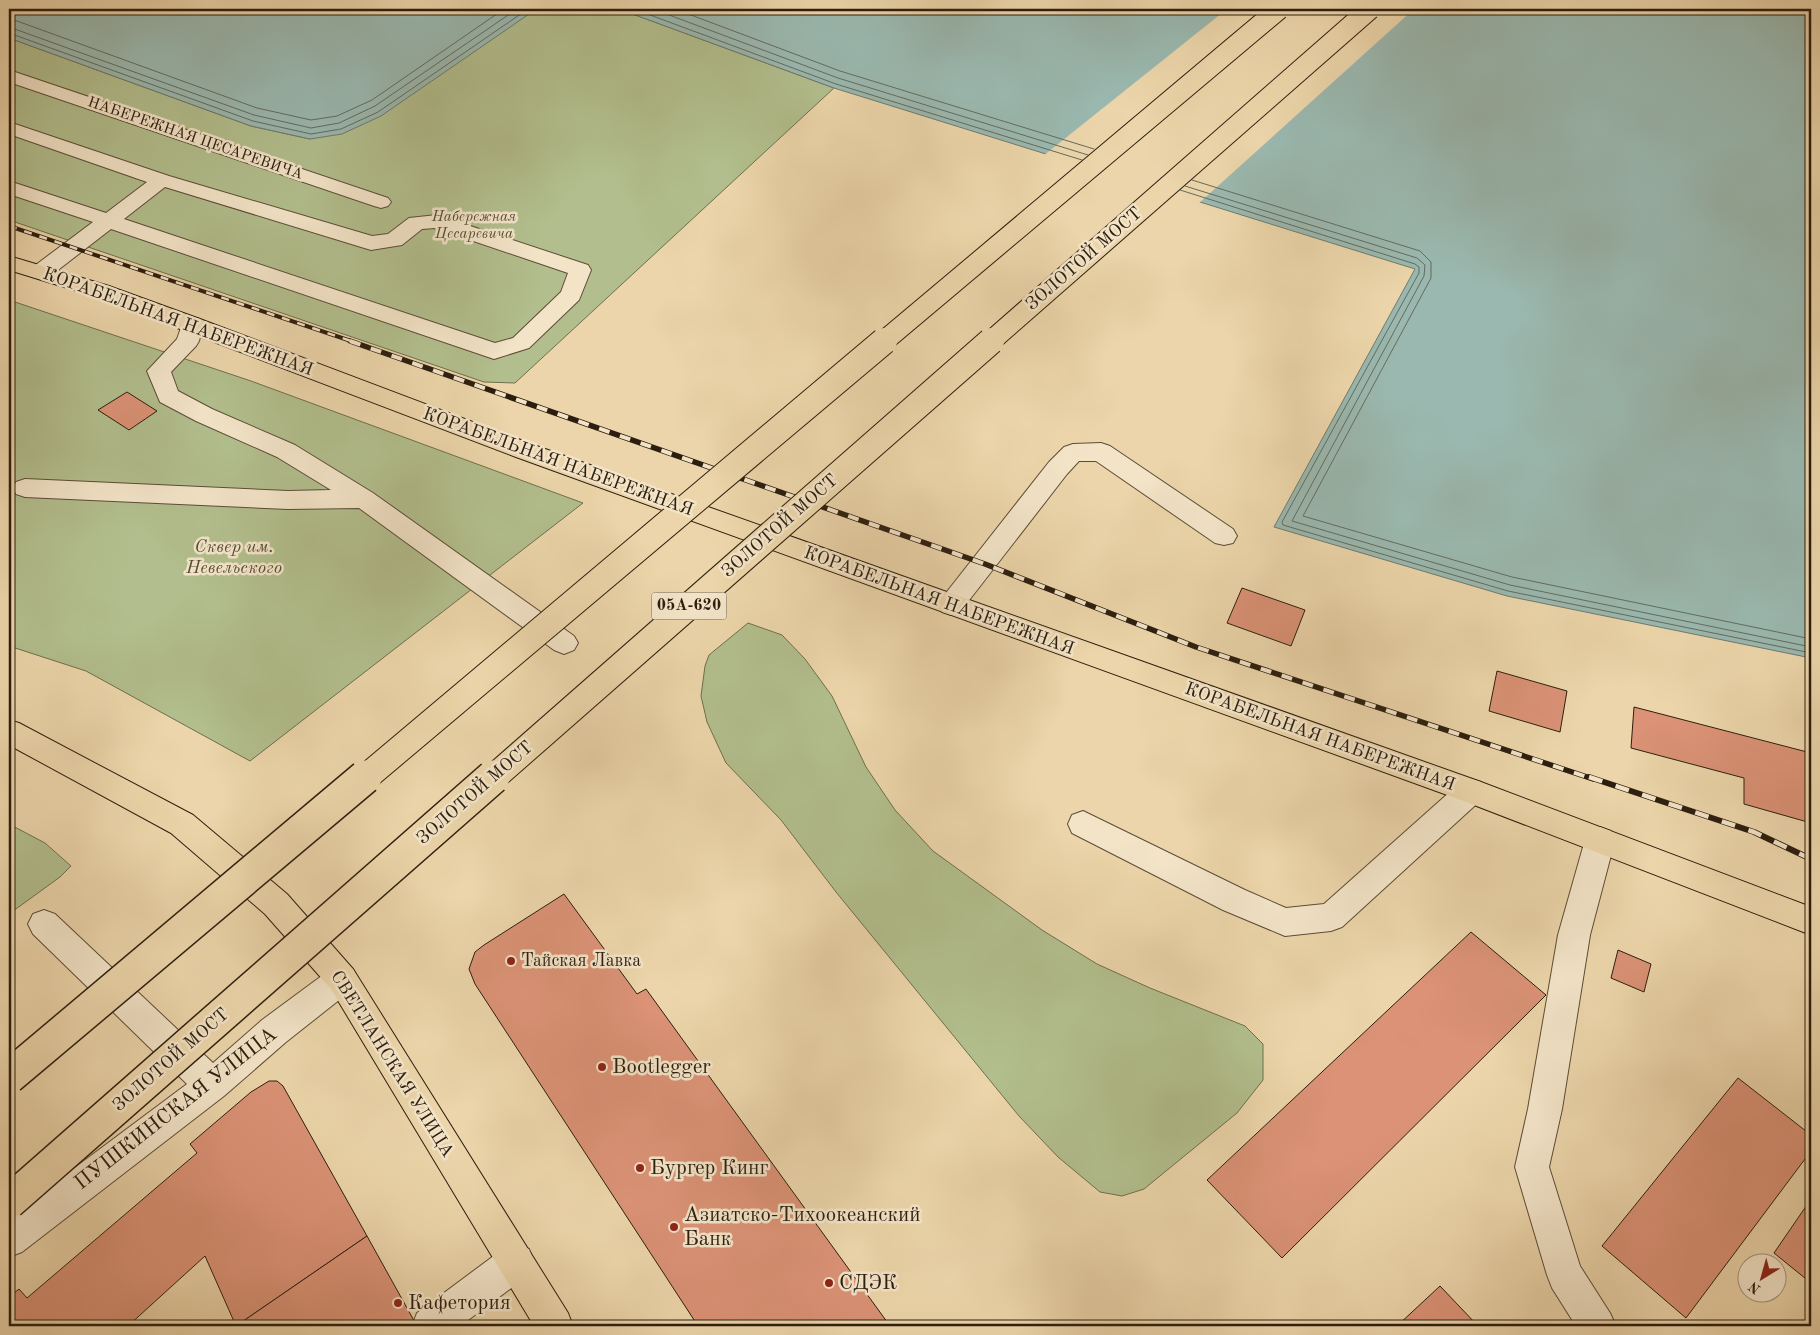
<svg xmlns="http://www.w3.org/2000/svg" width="1820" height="1335" font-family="'Old Standard TT',serif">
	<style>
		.green { fill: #b2be8d; stroke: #6f6e4e }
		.water { fill: #9ab8af; stroke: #6e7a6f }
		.pier { fill: #ecd5aa }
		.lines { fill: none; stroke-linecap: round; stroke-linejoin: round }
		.shore { stroke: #636b5f; stroke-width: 1 }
		.building { fill: #db9276; stroke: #2c1e0f }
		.minor-casing { stroke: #5c4c36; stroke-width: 2 }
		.major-casing { stroke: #2c1e0f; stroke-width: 2 }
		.minor { fill: #f3e4c8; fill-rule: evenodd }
		.major { fill: #ecd5aa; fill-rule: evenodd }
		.rail-far2-casing { stroke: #2c1e0f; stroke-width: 4 }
		.rail-far1-casing { stroke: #2c1e0f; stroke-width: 5.5 }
		.rail-casing { stroke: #2c1e0f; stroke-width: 6 }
		.rail-far2 { stroke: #f3e4c8; stroke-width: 2.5; stroke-dasharray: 8; stroke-linecap: butt }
		.rail-far1 { stroke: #f3e4c8; stroke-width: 4; stroke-dasharray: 11; stroke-linecap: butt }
		.rail { stroke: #f3e4c8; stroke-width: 4.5; stroke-dasharray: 14; stroke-linecap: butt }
		.highway-bridge-far2-casing { stroke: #2c1e0f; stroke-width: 22; stroke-linecap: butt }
		.highway-bridge-far1-casing { stroke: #2c1e0f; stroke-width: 28; stroke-linecap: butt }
		.highway-bridge-casing { stroke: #2c1e0f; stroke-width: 36; stroke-linecap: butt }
		.highway-bridge-far2 { stroke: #ecd5aa; stroke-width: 20 }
		.highway-bridge-far1 { stroke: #ecd5aa; stroke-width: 26 }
		.highway-bridge { stroke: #ecd5aa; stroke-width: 33 }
		.poi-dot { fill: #8f2418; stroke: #f3e4c8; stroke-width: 2 }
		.labels { text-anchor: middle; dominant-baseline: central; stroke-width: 5; stroke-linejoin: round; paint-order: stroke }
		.far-street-label { font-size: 15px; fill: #2c1e0f; stroke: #f3e4c8 }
		.far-park-label { font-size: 15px; font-style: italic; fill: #544e35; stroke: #f3e4c8 }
		.shield { fill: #f3e4c8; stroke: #685946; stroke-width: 1 }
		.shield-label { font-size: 16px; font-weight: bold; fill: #2c1e0f }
		.street-label { font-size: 18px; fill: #2c1e0f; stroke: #f3e4c8 }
		.park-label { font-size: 18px; font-style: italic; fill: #544e35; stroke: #f3e4c8 }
		.poi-label { font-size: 18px; fill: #2c1e0f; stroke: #f3e4c8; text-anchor: start }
		.near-poi-label { font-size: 21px; fill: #2c1e0f; stroke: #f3e4c8; text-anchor: start }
		.near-street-label { font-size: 21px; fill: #2c1e0f; stroke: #f3e4c8 }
	</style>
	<rect width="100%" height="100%" fill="#ecd5aa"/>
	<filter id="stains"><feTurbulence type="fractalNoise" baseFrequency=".004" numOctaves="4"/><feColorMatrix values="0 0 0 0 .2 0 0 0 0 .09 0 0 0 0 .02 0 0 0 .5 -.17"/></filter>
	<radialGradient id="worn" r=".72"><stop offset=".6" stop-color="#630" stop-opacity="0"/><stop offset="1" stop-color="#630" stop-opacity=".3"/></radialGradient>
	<g class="green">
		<path d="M 542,9 L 619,9 L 834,88 L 515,383 L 484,382 L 9,220 L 9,38 L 251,126 L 310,139 L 532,12 Z"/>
		<path d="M 9,300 L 251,381 L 583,503 L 250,761 L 86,671 L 9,646 Z"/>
		<path d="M 748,623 L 782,635 L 805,659 L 832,696 L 866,767 L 895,810 L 933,851 L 1042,930 L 1097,964 L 1150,988 L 1245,1026 L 1263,1044 L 1263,1080 L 1237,1113 L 1144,1189 L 1122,1196 L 1100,1192 L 1058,1157 L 1019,1116 L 836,892 L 781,820 L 726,763 L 707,722 L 701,696 L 705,666 L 709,655 Z"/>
		<path d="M 9,824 L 45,843 L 71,866 L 60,877 L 9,914 Z"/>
	</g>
	<g class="water">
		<path d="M 9,9 L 542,9 L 532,12 L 381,116 L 342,134 L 310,139 L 251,126 L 9,38 Z"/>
		<path d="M 619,9 L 1811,9 L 1811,658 L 1507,596 L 1274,527 L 1415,269 L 834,88 Z"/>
	</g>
	<path class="pier" d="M 1227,9 L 1414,9 L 1198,204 L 1043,156 Z"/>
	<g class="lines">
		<g class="shore">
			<path d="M 634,9 L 836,84 L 1082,160"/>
			<path d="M 653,9 L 838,78 L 1088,155"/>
			<path d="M 675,9 L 840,71 L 1094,149"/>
			<path d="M 9,20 L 17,21 L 257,108 L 311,120 L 337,116 L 372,100 L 504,9"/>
			<path d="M 9,27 L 254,115 L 311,128 L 339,123 L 375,106 L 517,9"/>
			<path d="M 9,33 L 253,121 L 311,134 L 341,129 L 378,112 L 528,9"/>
			<path d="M 1192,180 L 1420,251 L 1431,262 L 1431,278 L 1303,516 L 1512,577 L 1811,639"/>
			<path d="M 1185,186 L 1417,258 L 1425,265 L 1424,276 L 1292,521 L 1510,585 L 1811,647"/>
			<path d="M 1180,190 L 1415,264 L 1419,267 L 1419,273 L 1282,522 L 1283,525 L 1508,591 L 1811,653"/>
		</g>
	</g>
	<g class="building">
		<path d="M 127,392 L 157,411 L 129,430 L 98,410 Z"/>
		<path d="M 1242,588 L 1305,610 L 1291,646 L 1227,623 Z"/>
		<path d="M 1497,671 L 1567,691 L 1560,732 L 1489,711 Z"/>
		<path d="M 1634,707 L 1811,753 L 1811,823 L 1744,804 L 1744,778 L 1631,748 Z"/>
		<path d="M 564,894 L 637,994 L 646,989 L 890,1326 L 698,1326 L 475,984 L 469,969 L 475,952 L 484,945 Z"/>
		<path d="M 1471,932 L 1546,995 L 1282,1258 L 1207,1180 Z"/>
		<path d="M 1618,950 L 1651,964 L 1644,992 L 1611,978 Z"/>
		<path d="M 1738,1078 L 1811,1135 L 1811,1151 L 1686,1318 L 1602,1246 Z"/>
		<path d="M 269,1081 L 277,1081 L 283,1086 L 367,1236 L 236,1326 L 205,1256 L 128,1326 L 9,1326 L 9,1297 L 19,1289 L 27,1298 L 197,1153 L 190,1144 L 251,1092 Z"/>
		<path d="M 1811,1199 L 1811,1283 L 1774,1253 Z"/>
		<path d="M 367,1236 L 417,1326 L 235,1326 L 236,1326 Z"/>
		<path d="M 1440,1286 L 1478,1326 L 1397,1326 Z"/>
	</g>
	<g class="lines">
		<g class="minor-casing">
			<g id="minor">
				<path d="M 9,70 L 388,198 L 391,202 L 388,206 L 381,208 L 374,206 L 9,82 Z"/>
				<path d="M 9,122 L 169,176 L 372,236 L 388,234 L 409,218 L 437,215 L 588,265 L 591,270 L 579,300 L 529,348 L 494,359 L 111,229 L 49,277 L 41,279 L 33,277 L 30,272 L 33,267 L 93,222 L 9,194 L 9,181 L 106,213 L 147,182 L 9,134 ZM 165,187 L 371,250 L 402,245 L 422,229 L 435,228 L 568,273 L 561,292 L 513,338 L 495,343 L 124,219 Z"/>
				<path d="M 192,317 L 200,319 L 203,324 L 199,341 L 196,346 L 171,372 L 178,391 L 212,409 L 295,445 L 373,493 L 574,636 L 578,643 L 574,650 L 564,654 L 554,650 L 359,508 L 288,509 L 25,497 L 16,494 L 13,488 L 16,482 L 25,479 L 288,491 L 331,490 L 277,457 L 196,421 L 160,402 L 147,371 L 177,339 L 184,319 Z"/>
				<path d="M 1101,443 L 1110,446 L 1233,529 L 1237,536 L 1233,543 L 1224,545 L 1215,543 L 1096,461 L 1079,461 L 1067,474 L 960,612 L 951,615 L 942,612 L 938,605 L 942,598 L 1049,462 L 1064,447 L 1073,444 Z"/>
				<path d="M 1471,779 L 1481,782 L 1486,791 L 1481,800 L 1342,927 L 1331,931 L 1285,936 L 1223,910 L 1072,833 L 1068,824 L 1072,815 L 1083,811 L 1245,890 L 1286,908 L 1324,904 L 1461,782 Z"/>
				<path d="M 1600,827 L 1611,831 L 1615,840 L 1590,935 L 1562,1109 L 1549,1167 L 1580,1266 L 1610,1313 L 1616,1326 L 1576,1326 L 1552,1288 L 1547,1275 L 1515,1167 L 1528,1109 L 1558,935 L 1585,840 L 1589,831 Z"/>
				<path d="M 44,910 L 55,914 L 213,1063 L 262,1020 L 331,969 L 342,964 L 353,969 L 358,979 L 353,989 L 286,1042 L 224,1096 L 22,1252 L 9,1257 L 9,1217 L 187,1084 L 33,934 L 28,924 L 33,914 Z"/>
				<path d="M 516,1244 L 529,1249 L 534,1262 L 529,1275 L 460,1326 L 412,1326 L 417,1313 L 503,1249 Z"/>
			</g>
		</g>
		<g class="major-casing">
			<g id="major">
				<path d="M 9,256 L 109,286 L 200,319 L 534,445 L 1481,782 L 1811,907 L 1811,935 L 1461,800 L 516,457 L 93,296 L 9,270 Z"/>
				<path d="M 9,720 L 19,723 L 193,815 L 287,894 L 353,969 L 568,1313 L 573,1326 L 534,1326 L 331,989 L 265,914 L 171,833 L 9,745 Z"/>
			</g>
		</g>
		<use href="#minor" class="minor"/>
		<use href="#major" class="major"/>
		<g class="rail-far2-casing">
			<path id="rail-far2" d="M 9,226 L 354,342"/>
		</g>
		<g class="rail-far1-casing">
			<path id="rail-far1" d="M 350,341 L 985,564 L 1196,647 L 1593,779"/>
		</g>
		<g class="rail-casing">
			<path id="rail" d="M 1589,777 L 1754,832 L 1811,859"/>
		</g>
		<use href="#rail-far2" class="rail-far2"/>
		<use href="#rail-far1" class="rail-far1"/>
		<use href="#rail" class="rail"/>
		<g class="highway-bridge-far2-casing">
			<g id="highway-bridge-far2">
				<path d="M 883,342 L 1279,9"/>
				<path d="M 990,342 L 1370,9"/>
			</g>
		</g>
		<g class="highway-bridge-far1-casing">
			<g id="highway-bridge-far1">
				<path d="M 364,779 L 884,341"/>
				<path d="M 492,779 L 991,341"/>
			</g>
		</g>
		<g class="highway-bridge-casing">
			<g id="highway-bridge">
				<path d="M 9,1077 L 365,777"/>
				<path d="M 9,1202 L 493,777"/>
			</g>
		</g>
		<use href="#highway-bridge-far2" class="highway-bridge-far2"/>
		<use href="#highway-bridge-far1" class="highway-bridge-far1"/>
		<use href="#highway-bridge" class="highway-bridge"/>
	</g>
	<g class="poi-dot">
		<circle cx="511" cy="961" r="5"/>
		<circle cx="602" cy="1067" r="5"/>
		<circle cx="640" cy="1168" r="5"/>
		<circle cx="674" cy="1227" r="5"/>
		<circle cx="829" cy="1283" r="5"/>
		<circle cx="398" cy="1303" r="5"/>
	</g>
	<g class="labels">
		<g class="far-street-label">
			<text transform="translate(195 139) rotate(19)">НАБЕРЕЖНАЯ ЦЕСАРЕВИЧА</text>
		</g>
		<g class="far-park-label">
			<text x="474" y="217">Набережная<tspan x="474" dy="17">Цесаревича</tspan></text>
		</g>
		<rect class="shield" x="651.5" y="592.5" width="75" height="27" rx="4"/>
		<g class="shield-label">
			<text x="689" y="606">05А-620</text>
		</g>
		<g class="street-label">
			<text transform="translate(1084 259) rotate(-41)">ЗОЛОТОЙ МОСТ</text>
			<text transform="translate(178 322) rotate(20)">КОРАБЕЛЬНАЯ НАБЕРЕЖНАЯ</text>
			<text transform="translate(558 462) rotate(20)">КОРАБЕЛЬНАЯ НАБЕРЕЖНАЯ</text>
			<text transform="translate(780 526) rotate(-41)">ЗОЛОТОЙ МОСТ</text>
			<text transform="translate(939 601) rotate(20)">КОРАБЕЛЬНАЯ НАБЕРЕЖНАЯ</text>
			<text transform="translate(1320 737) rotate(20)">КОРАБЕЛЬНАЯ НАБЕРЕЖНАЯ</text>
			<text transform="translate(475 793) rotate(-41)">ЗОЛОТОЙ МОСТ</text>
			<text transform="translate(171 1060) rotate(-41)">ЗОЛОТОЙ МОСТ</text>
			<text transform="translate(392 1064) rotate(58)">СВЕТЛАНСКАЯ УЛИЦА</text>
		</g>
		<g class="park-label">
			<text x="234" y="547">Сквер им.<tspan x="234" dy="21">Невельского</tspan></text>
		</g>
		<g class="poi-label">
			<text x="521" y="961">Тайская Лавка</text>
		</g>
		<g class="near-poi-label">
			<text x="612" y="1067">Bootlegger</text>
			<text x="650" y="1168">Бургер Кинг</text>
			<text x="684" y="1215">Азиатско-Тихоокеанский<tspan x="684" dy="24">Банк</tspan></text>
			<text x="839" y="1283">СДЭК</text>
			<text x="408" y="1303">Кафетория</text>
		</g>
		<g class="near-street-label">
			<text transform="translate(176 1109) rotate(-38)">ПУШКИНСКАЯ УЛИЦА</text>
		</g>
	</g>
	<rect width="1820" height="1335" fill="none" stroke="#ecd5aa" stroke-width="30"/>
	<rect x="10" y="10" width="1800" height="1315" fill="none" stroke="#2c1e0f" stroke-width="2.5"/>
	<rect x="15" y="15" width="1790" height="1305" fill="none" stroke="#2c1e0f"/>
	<g transform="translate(1762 1278) rotate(217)"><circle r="24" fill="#f3e4c8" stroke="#a3957e"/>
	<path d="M0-4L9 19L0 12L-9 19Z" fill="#8f2418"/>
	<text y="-8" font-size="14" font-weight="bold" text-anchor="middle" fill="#2c1e0f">N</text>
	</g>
	<rect width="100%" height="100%" filter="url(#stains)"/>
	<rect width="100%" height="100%" fill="url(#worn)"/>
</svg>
